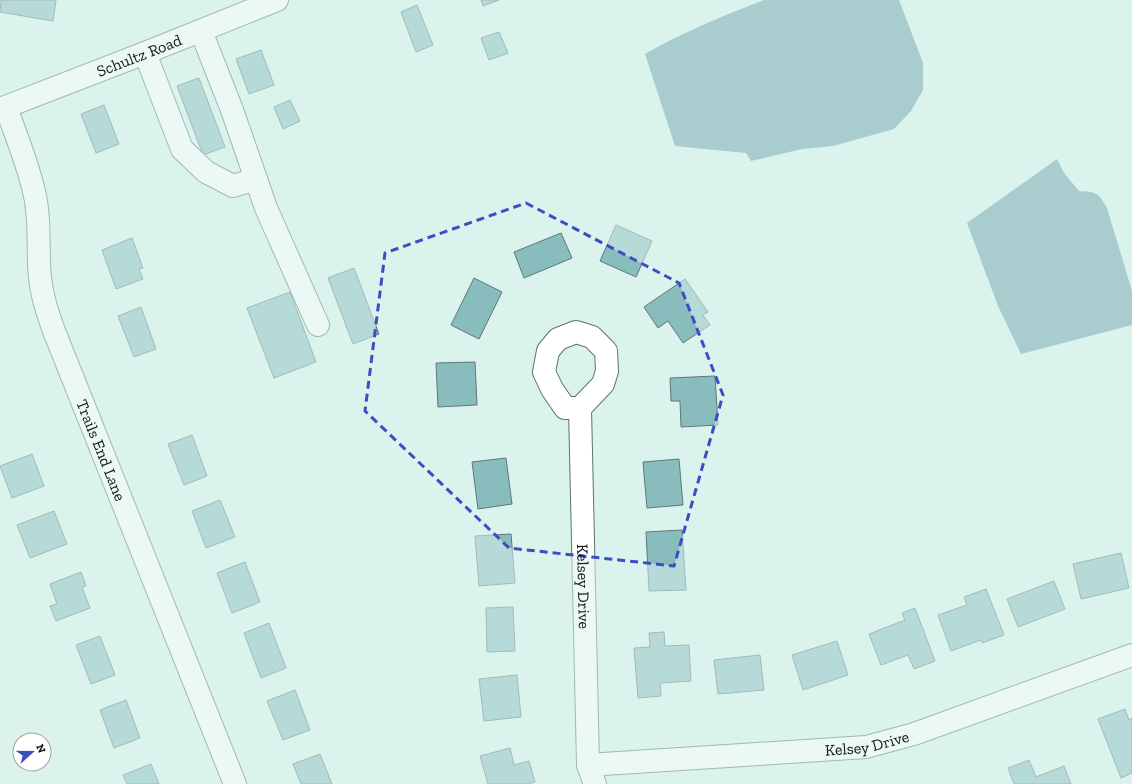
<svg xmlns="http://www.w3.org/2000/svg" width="1132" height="784" font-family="'Zilla Slab',serif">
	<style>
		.water { fill: #6d9da9 }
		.building { fill: #89bdbd; stroke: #607777 }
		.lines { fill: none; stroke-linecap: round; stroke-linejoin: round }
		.minor-casing { stroke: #5d736d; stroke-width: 24 }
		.minor { stroke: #fff; stroke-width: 22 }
		.marked { fill: none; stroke: #3e4dc0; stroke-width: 3; stroke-dasharray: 8 5; stroke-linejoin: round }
		.labels { text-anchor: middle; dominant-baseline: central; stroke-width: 4; stroke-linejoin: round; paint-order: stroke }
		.street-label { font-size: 16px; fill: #101816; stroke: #fff }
	</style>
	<rect width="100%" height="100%" fill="#daf3ec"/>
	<g class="water">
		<path d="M 764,0 L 899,0 L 923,63 L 923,90 L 911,111 L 894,129 L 833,146 L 802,149 L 751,161 L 746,153 L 675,146 L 645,54 C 683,32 723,16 764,0 Z"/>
		<path d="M 1057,159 L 1064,173 L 1079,191 C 1096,192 1098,192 1107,208 L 1132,291 L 1132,325 L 1021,354 L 998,306 L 967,223 Z"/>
	</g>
	<g class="building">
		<path d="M 1,0 L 56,0 L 53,21 L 0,12 Z"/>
		<path d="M 481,0 L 499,0 L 483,6 Z"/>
		<path d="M 417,5 L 433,45 L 416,52 L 401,12 Z"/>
		<path d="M 499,32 L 508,53 L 489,60 L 481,38 Z"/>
		<path d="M 261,50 L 274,85 L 249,94 L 236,59 Z"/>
		<path d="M 199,78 L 225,147 L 203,155 L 177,86 Z"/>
		<path d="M 290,100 L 300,121 L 283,129 L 274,107 Z"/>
		<path d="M 104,105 L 119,144 L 96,153 L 81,114 Z"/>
		<path d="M 616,225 L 652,241 L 636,277 L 600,261 Z"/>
		<path d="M 561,233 L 572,258 L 524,278 L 514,252 Z"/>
		<path d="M 132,238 L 143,268 L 139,269 L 143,279 L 116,289 L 102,250 Z"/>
		<path d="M 354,268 L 379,334 L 353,344 L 328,278 Z"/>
		<path d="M 474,278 L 502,292 L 479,339 L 451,325 Z"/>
		<path d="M 685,279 L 708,312 L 703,315 L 710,325 L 683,343 L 668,321 L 658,328 L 644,307 Z"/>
		<path d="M 290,292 L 316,362 L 274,378 L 247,308 Z"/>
		<path d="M 141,307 L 156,349 L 134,357 L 118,316 Z"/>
		<path d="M 475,362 L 477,405 L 438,407 L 436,363 Z"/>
		<path d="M 715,376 L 718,425 L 681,427 L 680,401 L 671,401 L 670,378 Z"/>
		<path d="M 192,435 L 207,476 L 184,485 L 168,444 Z"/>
		<path d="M 32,454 L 44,486 L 12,498 L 0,466 Z"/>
		<path d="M 506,458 L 512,504 L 478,509 L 472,462 Z"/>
		<path d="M 679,459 L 683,505 L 647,508 L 643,462 Z"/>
		<path d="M 220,500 L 235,537 L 206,548 L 192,511 Z"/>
		<path d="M 54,511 L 67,544 L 30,558 L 17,525 Z"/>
		<path d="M 682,530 L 686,590 L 649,591 L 646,532 Z"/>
		<path d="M 511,534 L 515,583 L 479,586 L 475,536 Z"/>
		<path d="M 1121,553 L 1129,588 L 1081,599 L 1073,564 Z"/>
		<path d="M 245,562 L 260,602 L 232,613 L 217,573 Z"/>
		<path d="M 81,572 L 86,586 L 82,587 L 90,608 L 56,621 L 50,606 L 57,604 L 50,584 Z"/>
		<path d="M 1054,581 L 1065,609 L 1018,627 L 1007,599 Z"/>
		<path d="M 986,589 L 1004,635 L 982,643 L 981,640 L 951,651 L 938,615 L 967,605 L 964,597 Z"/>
		<path d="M 513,607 L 515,651 L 487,652 L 486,608 Z"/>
		<path d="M 915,608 L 935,661 L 914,669 L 908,655 L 881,665 L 869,634 L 905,620 L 902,613 Z"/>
		<path d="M 269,623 L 286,668 L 261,678 L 244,633 Z"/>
		<path d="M 664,632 L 665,646 L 689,645 L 691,681 L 660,683 L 661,696 L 638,698 L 634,648 L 650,647 L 649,633 Z"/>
		<path d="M 100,636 L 115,675 L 91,684 L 76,645 Z"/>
		<path d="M 837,641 L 848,675 L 803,690 L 792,655 Z"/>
		<path d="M 760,655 L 764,690 L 718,694 L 714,660 Z"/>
		<path d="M 517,675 L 521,717 L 484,721 L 479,679 Z"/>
		<path d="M 295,690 L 310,730 L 283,740 L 267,701 Z"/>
		<path d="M 126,700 L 140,738 L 114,748 L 100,710 Z"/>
		<path d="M 1125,709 L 1129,720 L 1132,718 L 1132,773 L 1121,778 L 1098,719 Z"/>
		<path d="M 510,748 L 514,765 L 529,761 L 535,782 L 528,784 L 488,784 L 480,756 Z"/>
		<path d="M 320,754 L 332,784 L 301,784 L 293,764 Z"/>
		<path d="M 1029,760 L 1036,777 L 1064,766 L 1071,784 L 1014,784 L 1008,768 Z"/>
		<path d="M 151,764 L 159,784 L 127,784 L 123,775 Z"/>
	</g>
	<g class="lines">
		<g class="minor-casing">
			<g id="minor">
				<path d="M 201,31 L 232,110 L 266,208 L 318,325"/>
				<path d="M 145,53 L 182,149 L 206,172 L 233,186 L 256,179"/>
				<path id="s1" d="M 6,107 C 16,136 29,166 35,196 C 41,223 37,251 40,278 C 42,297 48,314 54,331 L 235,784"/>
				<path id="s2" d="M 0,109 L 145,53 L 277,0"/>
				<path id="s3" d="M 580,408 L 565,408 L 552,389 L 544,372 L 548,351 L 558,339 L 576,332 L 592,337 L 606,351 L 607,371 L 603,384 L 580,408 L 588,765 L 595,784"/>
				<path id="s4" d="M 588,765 L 866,747 L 914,734 L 1132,655"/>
			</g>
		</g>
		<use href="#minor" class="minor"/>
	</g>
	<path d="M0 0H1132V784H0ZM 526,203 L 679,283 L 723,395 L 674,566 L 509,548 L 365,411 L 385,253 Z" fill="#daf3ec" fill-opacity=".55" fill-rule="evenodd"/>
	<path class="marked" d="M 526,203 L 679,283 L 723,395 L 674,566 L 509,548 L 365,411 L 385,253 Z"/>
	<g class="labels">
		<g class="street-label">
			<text stroke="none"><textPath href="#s2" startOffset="149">Schultz Road</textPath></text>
			<text stroke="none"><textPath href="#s1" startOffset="359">Trails End Lane</textPath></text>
			<text stroke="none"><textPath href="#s3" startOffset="395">Kelsey Drive</textPath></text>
			<text stroke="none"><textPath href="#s4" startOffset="280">Kelsey Drive</textPath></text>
		</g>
	</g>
	<g transform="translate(32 752) rotate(69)"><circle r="19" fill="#ffffff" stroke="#9fa3a2"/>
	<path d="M0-3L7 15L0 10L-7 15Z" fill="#3e4dc0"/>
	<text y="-6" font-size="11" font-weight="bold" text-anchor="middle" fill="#101816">N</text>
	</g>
</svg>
